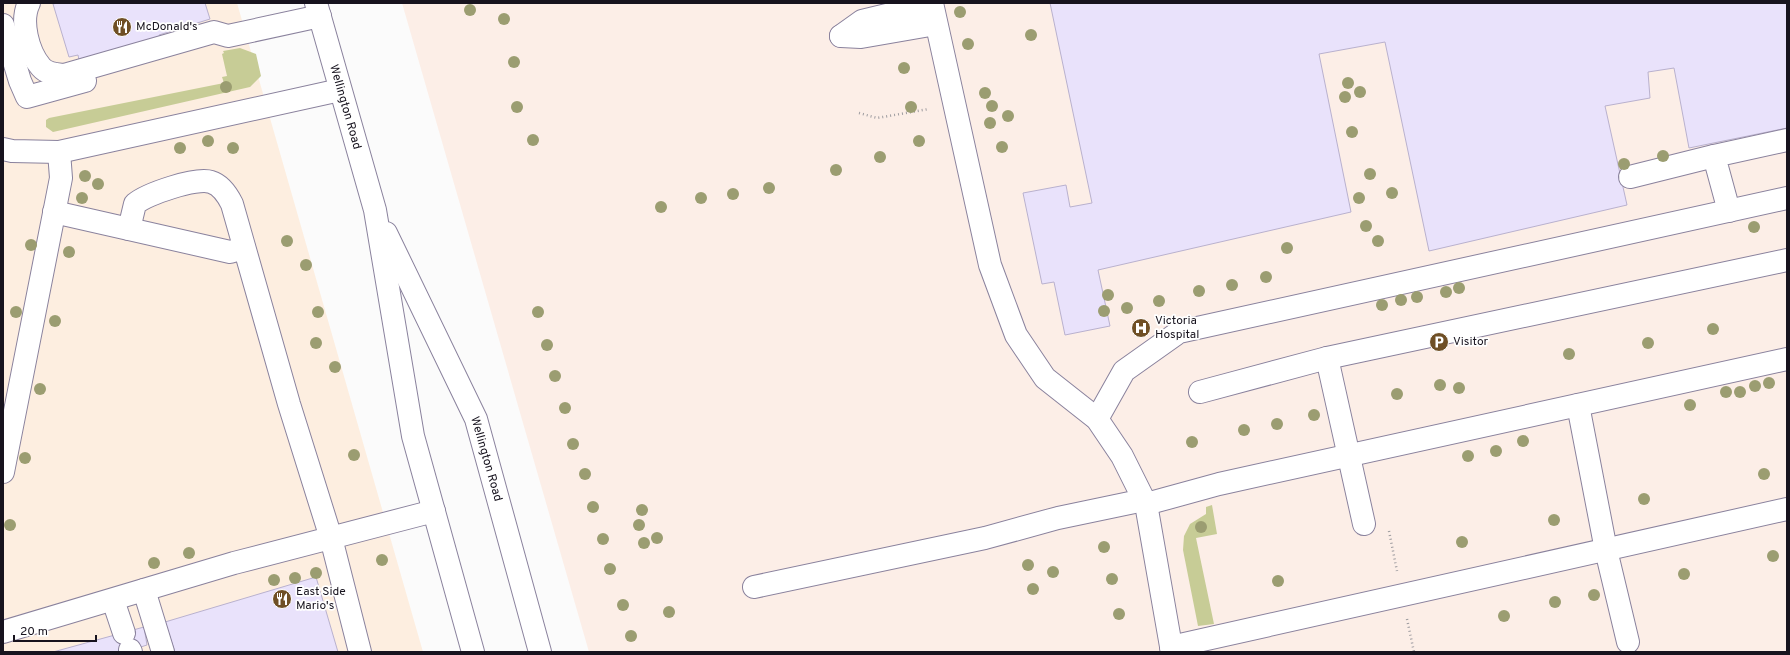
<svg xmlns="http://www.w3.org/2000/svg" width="1790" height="655" font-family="Overpass,sans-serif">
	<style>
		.commercial { fill: #fdeee0 }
		.medical { fill: #fceee7 }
		.green { fill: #c7cc96 }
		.building { fill: #e9e2fb; stroke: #b9b1ce }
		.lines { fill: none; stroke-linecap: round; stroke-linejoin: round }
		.minor-casing { stroke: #8a829d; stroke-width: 24 }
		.major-casing { stroke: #8a829d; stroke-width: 24 }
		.path { stroke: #9e9ca0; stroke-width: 2.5; stroke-dasharray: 1 3; stroke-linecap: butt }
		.minor { stroke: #fff; stroke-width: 22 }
		.major { stroke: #fff; stroke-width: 22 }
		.tree { fill: #9b9d71 }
		.labels { text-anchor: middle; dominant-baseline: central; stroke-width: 3.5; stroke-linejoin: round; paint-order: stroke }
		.poi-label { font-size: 12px; fill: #17131e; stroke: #fff; text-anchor: start }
		.street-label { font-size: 12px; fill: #17131e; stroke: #fff }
	</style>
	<rect width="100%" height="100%" fill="#fbfbfb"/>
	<path class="commercial" d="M 3,3 L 237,3 L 423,652 L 3,652 Z"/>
	<path class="medical" d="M 402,3 L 1787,3 L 1787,652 L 589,652 Z"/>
	<g class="green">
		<path d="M 240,48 L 256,54 L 261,76 L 250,87 L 53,132 L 46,127 L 46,120 L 49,118 L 224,83 L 222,77 L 227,76 L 222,54 L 224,53 L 223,51 Z"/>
		<path d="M 1212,505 L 1217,534 L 1196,538 L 1214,624 L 1198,626 L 1183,550 L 1184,536 L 1190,524 L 1206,514 L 1206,507 Z"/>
	</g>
	<g class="building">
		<path d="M 57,3 L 205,3 L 210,19 L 159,35 L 160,38 L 80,65 L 78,55 L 69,57 L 53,4 Z"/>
		<path d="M 1050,3 L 1787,3 L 1787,128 L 1689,148 L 1674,68 L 1648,72 L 1650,98 L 1605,106 L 1627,205 L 1429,251 L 1385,42 L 1319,54 L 1351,212 L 1098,270 L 1110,326 L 1065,335 L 1054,282 L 1042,284 L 1023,193 L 1066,185 L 1070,207 L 1092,203 Z"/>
		<path d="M 316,577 L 338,652 L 175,652 L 165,622 Z"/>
		<path d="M 144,627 L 147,645 L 125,652 L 53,652 Z"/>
	</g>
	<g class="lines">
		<g class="minor-casing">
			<g id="minor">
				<path d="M 29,3 C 20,21 28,52 41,67 C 47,74 56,74 64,75 L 214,32 L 228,36 L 320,16"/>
				<path d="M 932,3 L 990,265 L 1016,335 L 1045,378 L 1097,419 L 1122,456 L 1146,504 L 1172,652"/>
				<path d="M 3,25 L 20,81 L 27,97 L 85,81"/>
				<path d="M 841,36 L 862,21 L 932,4"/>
				<path d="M 841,36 L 861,37 L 936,24"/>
				<path d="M 3,149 L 12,151 L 59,152"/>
				<path d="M 1630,177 L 1714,156"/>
				<path d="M 1729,211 L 1714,156 L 1787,140"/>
				<path d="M 54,212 L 230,252 L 244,248"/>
				<path d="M 129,229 L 135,204 C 147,194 196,177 211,182 C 221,185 228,196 232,204 L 289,404 L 331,538 L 360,652"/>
				<path d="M 1327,358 L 1364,524"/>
				<path d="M 1200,392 L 1327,358 L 1787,260"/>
				<path d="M 1578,405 L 1606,550 L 1628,642"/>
				<path d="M 1097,419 L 1124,371 L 1179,332 L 1787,198"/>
				<path d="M 3,472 L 61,178 L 59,152 L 340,90"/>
				<path d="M 1146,504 L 1219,484 L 1787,359"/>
				<path d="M 754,587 L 985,538 L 1058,518 L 1144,500"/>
				<path d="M 144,590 L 163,652"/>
				<path d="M 113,600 L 124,633"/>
				<path d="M 3,632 L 234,563 L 434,511"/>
				<path d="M 1171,647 L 1787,509"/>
				<path d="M 130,650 L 131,652"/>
			</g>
		</g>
		<g class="major-casing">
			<g id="major">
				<path d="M 316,3 L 375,210 L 413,436 L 473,652"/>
				<path d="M 386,233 L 476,419 L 540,652"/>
			</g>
		</g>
		<g class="path">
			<path d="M 859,113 L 877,118 L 929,109"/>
			<path d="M 1389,531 L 1397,571"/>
			<path d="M 1407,619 L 1414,652"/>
		</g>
		<use href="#minor" class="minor"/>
		<use href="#major" class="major"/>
	</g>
	<g class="tree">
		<circle cx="470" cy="10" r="6"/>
		<circle cx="960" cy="12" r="6"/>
		<circle cx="504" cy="19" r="6"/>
		<circle cx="1031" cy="35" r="6"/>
		<circle cx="968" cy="44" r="6"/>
		<circle cx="514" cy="62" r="6"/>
		<circle cx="904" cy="68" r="6"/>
		<circle cx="1348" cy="83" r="6"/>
		<circle cx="226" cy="87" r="6"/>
		<circle cx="1360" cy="92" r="6"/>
		<circle cx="985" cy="93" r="6"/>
		<circle cx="1345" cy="97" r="6"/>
		<circle cx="992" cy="106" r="6"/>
		<circle cx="517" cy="107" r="6"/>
		<circle cx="911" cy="107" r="6"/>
		<circle cx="1008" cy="116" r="6"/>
		<circle cx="990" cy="123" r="6"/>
		<circle cx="1352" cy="132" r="6"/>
		<circle cx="533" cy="140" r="6"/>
		<circle cx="208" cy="141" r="6"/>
		<circle cx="919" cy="141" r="6"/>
		<circle cx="1002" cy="147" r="6"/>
		<circle cx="180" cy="148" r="6"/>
		<circle cx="233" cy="148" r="6"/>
		<circle cx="1663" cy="156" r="6"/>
		<circle cx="880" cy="157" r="6"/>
		<circle cx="1624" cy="164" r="6"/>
		<circle cx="836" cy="170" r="6"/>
		<circle cx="1370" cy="174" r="6"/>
		<circle cx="85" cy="176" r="6"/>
		<circle cx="98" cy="184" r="6"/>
		<circle cx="769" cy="188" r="6"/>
		<circle cx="1392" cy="193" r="6"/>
		<circle cx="733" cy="194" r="6"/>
		<circle cx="82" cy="198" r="6"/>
		<circle cx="701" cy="198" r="6"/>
		<circle cx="1359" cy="198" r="6"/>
		<circle cx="661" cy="207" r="6"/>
		<circle cx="1366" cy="226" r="6"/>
		<circle cx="1754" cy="227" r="6"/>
		<circle cx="287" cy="241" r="6"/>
		<circle cx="1378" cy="241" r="6"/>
		<circle cx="31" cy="245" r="6"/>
		<circle cx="1287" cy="248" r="6"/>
		<circle cx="69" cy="252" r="6"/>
		<circle cx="306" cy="265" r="6"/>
		<circle cx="1266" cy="277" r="6"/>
		<circle cx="1232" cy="285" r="6"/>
		<circle cx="1459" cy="288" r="6"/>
		<circle cx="1199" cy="291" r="6"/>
		<circle cx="1446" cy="292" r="6"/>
		<circle cx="1108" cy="295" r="6"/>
		<circle cx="1417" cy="297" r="6"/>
		<circle cx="1401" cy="300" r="6"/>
		<circle cx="1159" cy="301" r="6"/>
		<circle cx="1382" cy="305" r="6"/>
		<circle cx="1127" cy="308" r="6"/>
		<circle cx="1104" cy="311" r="6"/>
		<circle cx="16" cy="312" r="6"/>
		<circle cx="318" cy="312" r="6"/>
		<circle cx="538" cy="312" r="6"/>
		<circle cx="55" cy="321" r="6"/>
		<circle cx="1713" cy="329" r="6"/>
		<circle cx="316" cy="343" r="6"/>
		<circle cx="1648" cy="343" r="6"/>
		<circle cx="547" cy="345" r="6"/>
		<circle cx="1569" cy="354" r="6"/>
		<circle cx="335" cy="367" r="6"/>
		<circle cx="555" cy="376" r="6"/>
		<circle cx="1769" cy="383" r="6"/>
		<circle cx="1440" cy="385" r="6"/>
		<circle cx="1755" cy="386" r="6"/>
		<circle cx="1459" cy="388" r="6"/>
		<circle cx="40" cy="389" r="6"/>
		<circle cx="1726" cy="392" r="6"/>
		<circle cx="1740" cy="392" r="6"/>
		<circle cx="1397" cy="394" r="6"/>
		<circle cx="1690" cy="405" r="6"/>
		<circle cx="565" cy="408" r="6"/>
		<circle cx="1314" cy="415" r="6"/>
		<circle cx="1277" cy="424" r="6"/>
		<circle cx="1244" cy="430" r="6"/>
		<circle cx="1523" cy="441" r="6"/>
		<circle cx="1192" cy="442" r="6"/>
		<circle cx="573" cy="444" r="6"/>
		<circle cx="1496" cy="451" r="6"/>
		<circle cx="354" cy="455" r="6"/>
		<circle cx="1468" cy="456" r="6"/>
		<circle cx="25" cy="458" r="6"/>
		<circle cx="585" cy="474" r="6"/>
		<circle cx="1764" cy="474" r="6"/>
		<circle cx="1644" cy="499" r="6"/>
		<circle cx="593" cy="507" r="6"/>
		<circle cx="642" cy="510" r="6"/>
		<circle cx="1554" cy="520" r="6"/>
		<circle cx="10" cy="525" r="6"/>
		<circle cx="639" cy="525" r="6"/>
		<circle cx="1201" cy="527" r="6"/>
		<circle cx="657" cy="538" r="6"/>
		<circle cx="603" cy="539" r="6"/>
		<circle cx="1462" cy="542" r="6"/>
		<circle cx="644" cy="543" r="6"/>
		<circle cx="1104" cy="547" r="6"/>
		<circle cx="189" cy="553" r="6"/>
		<circle cx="1773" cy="556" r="6"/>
		<circle cx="382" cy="560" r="6"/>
		<circle cx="154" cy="563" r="6"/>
		<circle cx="1028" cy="565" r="6"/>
		<circle cx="610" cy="569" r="6"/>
		<circle cx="1053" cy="572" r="6"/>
		<circle cx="316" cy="573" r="6"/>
		<circle cx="1684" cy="574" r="6"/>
		<circle cx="295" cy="578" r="6"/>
		<circle cx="1112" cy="579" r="6"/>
		<circle cx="274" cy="580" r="6"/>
		<circle cx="1278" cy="581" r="6"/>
		<circle cx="1033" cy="589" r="6"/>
		<circle cx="1594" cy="595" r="6"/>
		<circle cx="1555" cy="602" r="6"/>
		<circle cx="623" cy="605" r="6"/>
		<circle cx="669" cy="612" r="6"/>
		<circle cx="1119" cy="614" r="6"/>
		<circle cx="1504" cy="616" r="6"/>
		<circle cx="631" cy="636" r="6"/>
	</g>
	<defs>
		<g id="restaurant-disc" transform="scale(1)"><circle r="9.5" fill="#6f4f25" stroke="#fff"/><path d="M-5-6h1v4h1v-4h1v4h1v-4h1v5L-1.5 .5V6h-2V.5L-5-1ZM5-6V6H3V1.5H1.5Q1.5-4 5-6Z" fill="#fff"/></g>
		<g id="hospital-disc" transform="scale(1)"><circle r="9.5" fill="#6f4f25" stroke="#fff"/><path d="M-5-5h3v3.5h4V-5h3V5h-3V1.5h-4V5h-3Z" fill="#fff"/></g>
		<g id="parking-disc" transform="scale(1)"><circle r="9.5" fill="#6f4f25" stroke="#fff"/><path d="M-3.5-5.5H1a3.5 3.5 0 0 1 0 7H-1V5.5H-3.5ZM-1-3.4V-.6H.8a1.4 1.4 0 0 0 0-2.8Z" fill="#fff"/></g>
	</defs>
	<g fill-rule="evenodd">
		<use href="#restaurant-disc" x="122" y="27"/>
		<use href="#hospital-disc" x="1141" y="328"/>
		<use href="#parking-disc" x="1439" y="342"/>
		<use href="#restaurant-disc" x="282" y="599"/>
	</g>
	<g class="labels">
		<g class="poi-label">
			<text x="136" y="27">McDonald's</text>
			<text x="1155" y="321">Victoria<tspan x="1155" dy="14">Hospital</tspan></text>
			<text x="1453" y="342">Visitor</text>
			<text x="296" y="592">East Side<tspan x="296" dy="14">Mario's</tspan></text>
		</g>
		<g class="street-label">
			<text transform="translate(345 107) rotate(74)">Wellington Road</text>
			<text transform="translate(486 459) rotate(74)">Wellington Road</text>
		</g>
	</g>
	<rect width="1790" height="655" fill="none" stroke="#17131e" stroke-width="8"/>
	<path d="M14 635v6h82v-6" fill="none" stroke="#17131e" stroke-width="2"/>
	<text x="20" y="635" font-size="12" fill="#17131e" stroke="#ffffff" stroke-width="3" paint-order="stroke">20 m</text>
</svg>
